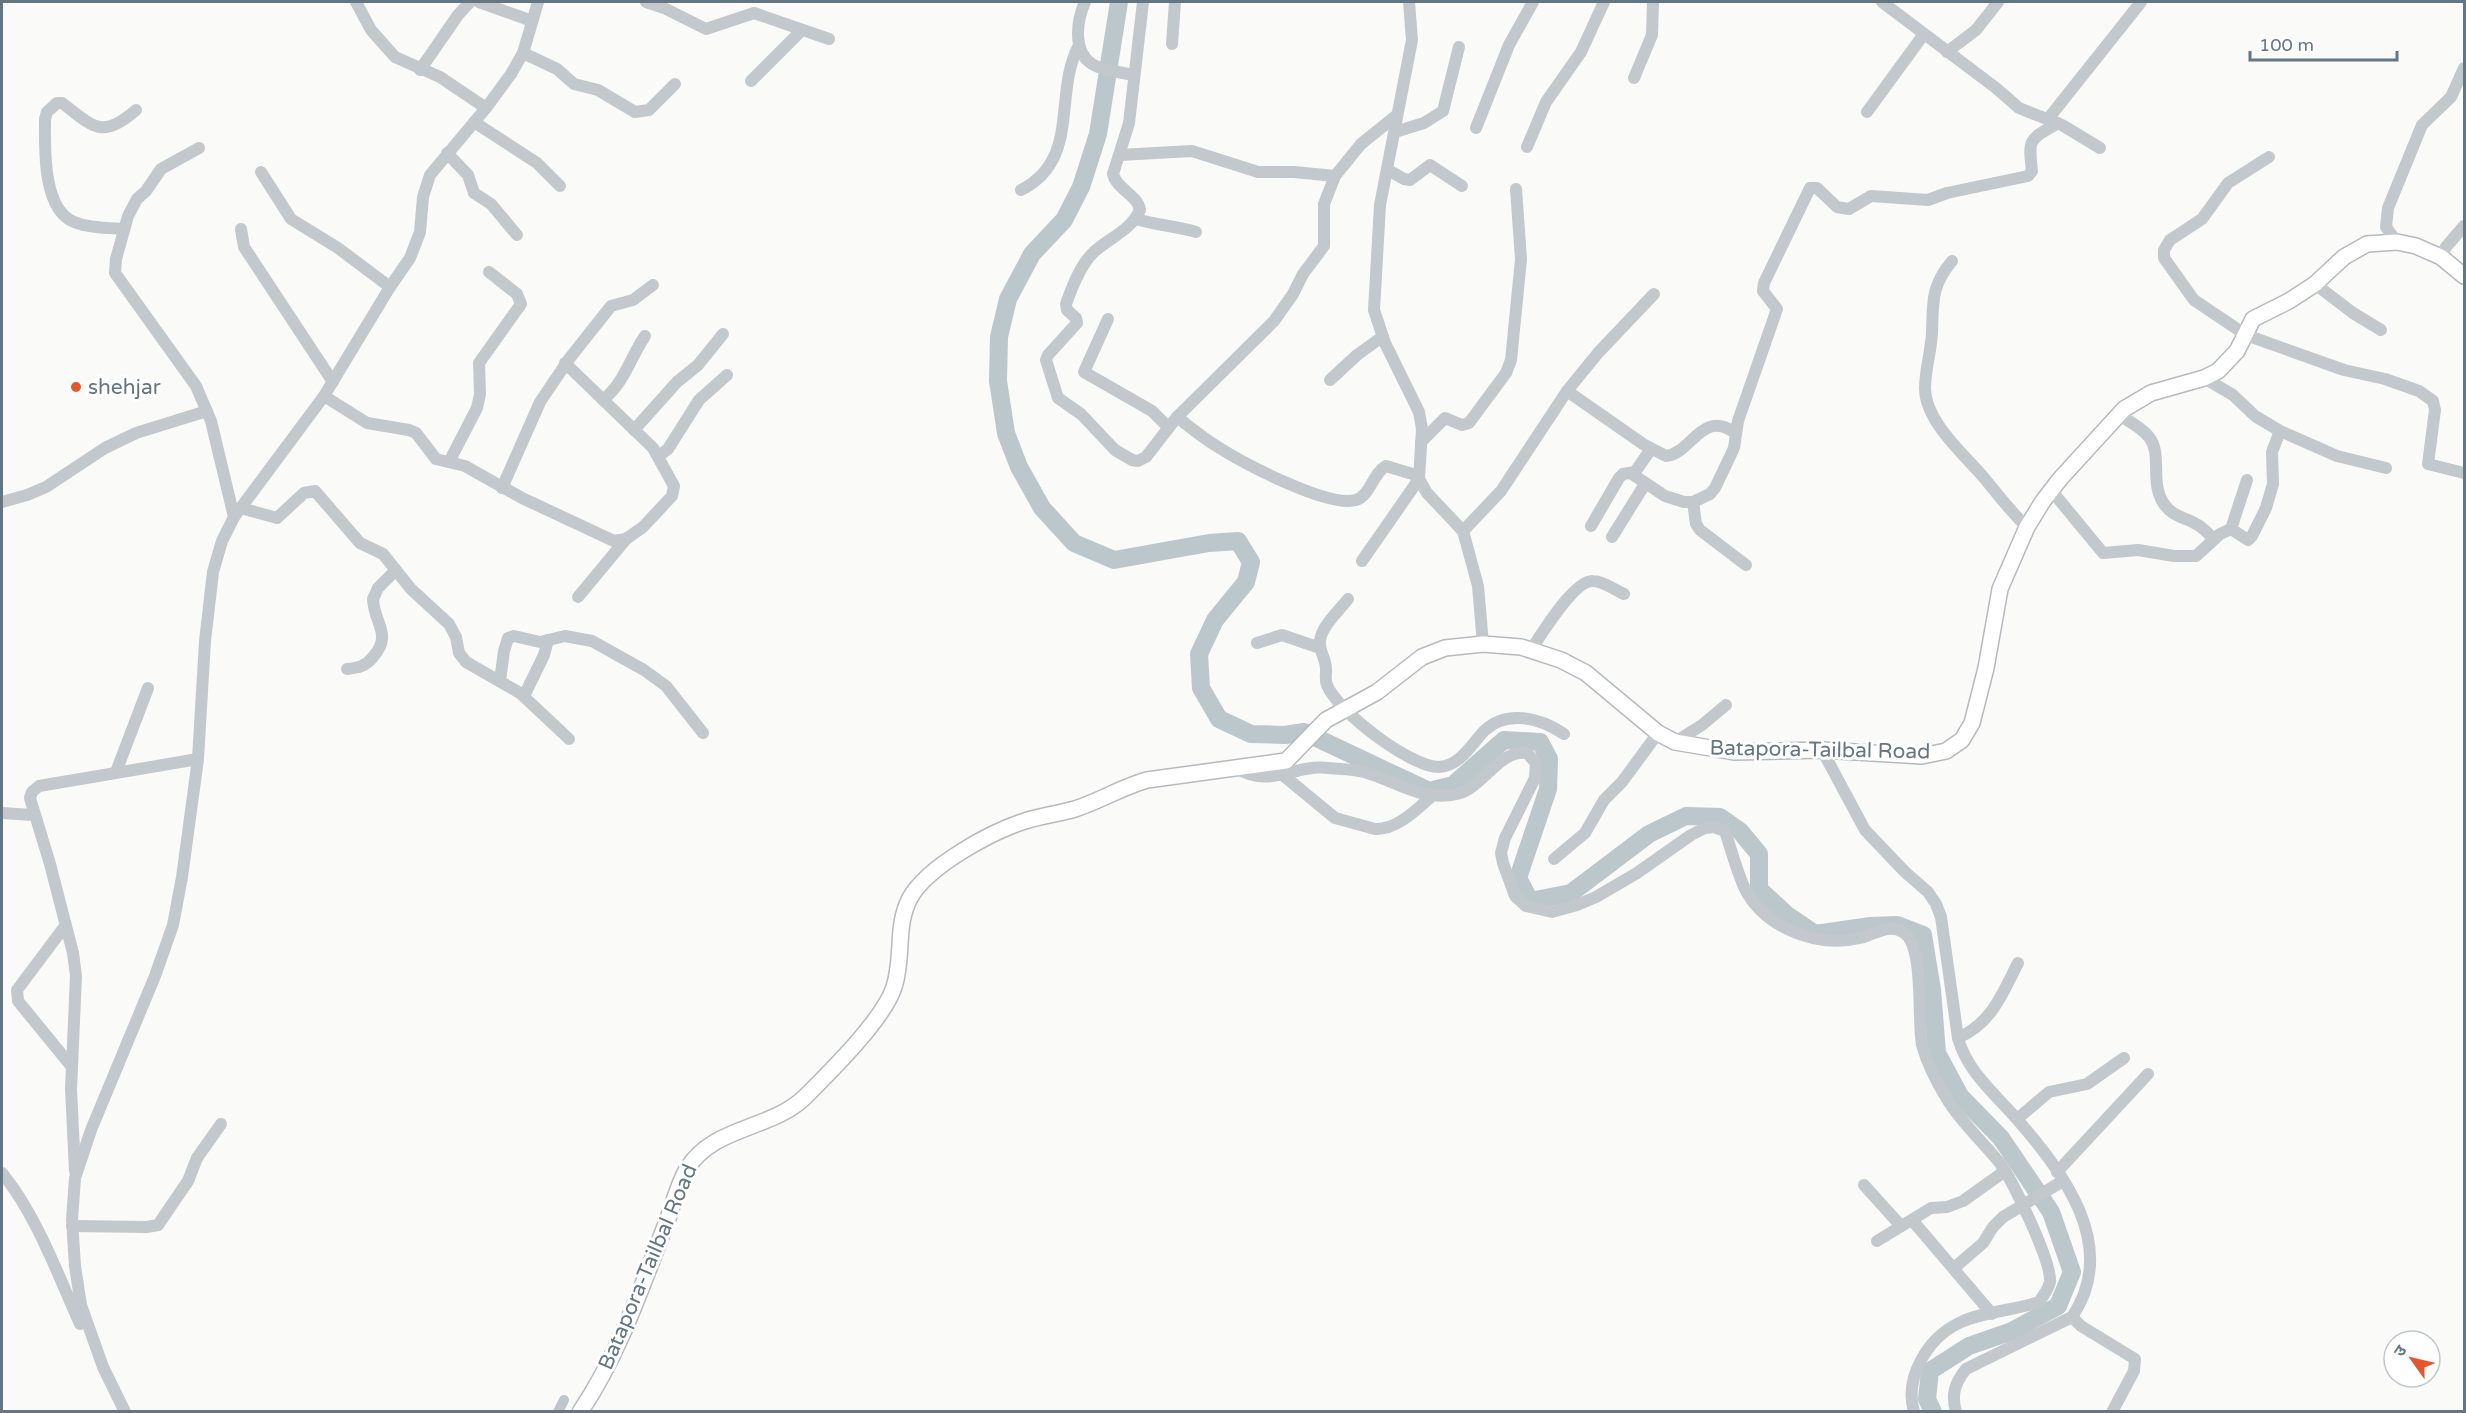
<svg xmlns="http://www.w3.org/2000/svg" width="2466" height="1413" font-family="'Varela Round','Noto Sans Devanagari',sans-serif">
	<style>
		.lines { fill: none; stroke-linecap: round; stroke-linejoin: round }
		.canal { stroke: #bbc7cb; stroke-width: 10 }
		.river { stroke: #bbc7cb; stroke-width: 18 }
		.major-casing { stroke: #b5babe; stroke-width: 18 }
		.minor { stroke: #c3c8cc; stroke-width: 12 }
		.major { stroke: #fff; stroke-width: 15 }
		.poi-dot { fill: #e4572e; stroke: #fff; stroke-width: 2 }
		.labels { text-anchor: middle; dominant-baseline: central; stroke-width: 6; stroke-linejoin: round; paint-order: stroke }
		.poi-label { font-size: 21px; fill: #657683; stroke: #fff; text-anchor: start }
		.street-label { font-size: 21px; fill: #657683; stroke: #fff }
	</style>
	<rect width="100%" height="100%" fill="#fafaf8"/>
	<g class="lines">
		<path class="canal" d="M 558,1412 L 564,1400"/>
		<path class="river" d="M 1119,2 L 1098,134 L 1081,187 L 1064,220 L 1032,254 L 1008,299 L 999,337 L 998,381 L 1006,433 L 1019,467 L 1042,508 L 1074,543 L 1114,560 L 1209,543 L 1238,541 L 1251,562 L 1246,582 L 1215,620 L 1199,654 L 1201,688 L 1219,719 L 1251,734 L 1285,735 L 1304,732 L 1429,791 L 1453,785 L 1504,740 L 1540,742 L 1549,759 L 1548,789 L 1518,878 L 1530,901 L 1571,893 L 1649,834 L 1686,816 L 1720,817 L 1740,831 L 1759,854 L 1759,889 L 1787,915 L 1815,934 L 1871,926 L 1897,925 L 1923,935 L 1932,990 L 1937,1053 L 1960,1096 L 2001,1138 L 2051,1212 L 2072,1272 L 2058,1306 L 2012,1331 L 1969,1346 L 1930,1371 L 1927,1399 L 1933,1412"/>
		<g class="major-casing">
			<path id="major" d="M 580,1412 C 618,1356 640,1291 664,1229 C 672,1210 676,1188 687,1169 C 713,1126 771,1130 805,1097 C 830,1072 884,1019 894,987 C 904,957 895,926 910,898 C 927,867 989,833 1022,822 C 1039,816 1058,814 1075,809 C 1100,801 1122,787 1147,780 L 1286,761 L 1326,720 L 1377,692 L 1422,657 L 1445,648 L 1483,644 L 1521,647 L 1561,660 L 1586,673 L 1658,733 L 1675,742 L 1734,752 L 1822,750 L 1922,756 L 1946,751 L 1962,740 L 1972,723 L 1986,668 L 2000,589 L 2027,527 L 2043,501 L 2060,479 L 2124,409 L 2151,393 L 2204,378 L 2218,371 L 2237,351 L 2253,319 L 2289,301 L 2315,284 L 2344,257 L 2367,244 L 2397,242 L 2416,246 L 2441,257 L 2464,276"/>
		</g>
		<g class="minor">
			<path d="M 356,2 L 371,30 L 395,57 L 440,77 L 486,108"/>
			<path d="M 479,2 L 532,21"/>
			<path d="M 646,2 L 664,8 L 706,29 L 754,13 L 829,39"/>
			<path d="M 1085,2 C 1077,20 1072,51 1092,64 C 1103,71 1121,72 1134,75"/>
			<path d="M 1143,2 L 1129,123 L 1113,174 C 1117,190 1138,195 1140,210 C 1131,230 1111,237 1095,251 C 1081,263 1072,287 1066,304 L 1067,310 L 1076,318 L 1077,323 L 1048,355 L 1046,360 L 1058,398 L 1081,414 L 1115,450 L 1132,460 L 1138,461 L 1146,457 L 1177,417 L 1274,321 L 1293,294 L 1303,274 L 1324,246 L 1324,204 L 1335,176 L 1361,144 L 1397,115"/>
			<path d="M 1409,2 L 1412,40 L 1380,205 L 1374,310 L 1385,343 L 1419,412 L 1422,429 L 1419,479 L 1427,493 L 1463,531 L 1478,586 L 1483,644"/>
			<path d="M 1882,2 L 1996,88 L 2019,108 L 2062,125 L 2100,148"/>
			<path d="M 1172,44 L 1175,2"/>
			<path d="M 1947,52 L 1976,30 L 1998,2"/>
			<path d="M 523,53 L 557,69 L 574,84 L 598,90 L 635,112 L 649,110 L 675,84"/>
			<path d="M 420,70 L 458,15 L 470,2"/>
			<path d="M 1634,78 L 1652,35 L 1653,2"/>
			<path d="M 751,81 L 802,30"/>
			<path d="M 1867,112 L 1924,34"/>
			<path d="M 2048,119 L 2141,2"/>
			<path d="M 474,122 L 537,163 L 560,186"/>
			<path d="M 1476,128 L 1509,45 L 1533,2"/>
			<path d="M 1395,132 L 1424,123 L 1443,111 L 1459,47"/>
			<path d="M 1527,147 L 1546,102 L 1581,52 L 1604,2"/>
			<path d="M 199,148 L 161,169 L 146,191 L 137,199 L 128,216 L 116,259 L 115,273 L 196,386 L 211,421 L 234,517"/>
			<path d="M 447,153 L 468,175 L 474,193 L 491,204 L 517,235"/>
			<path d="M 1120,155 L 1192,151 L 1258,172 L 1294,172 L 1335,176"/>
			<path d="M 2269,157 L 2228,183 L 2202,219 L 2170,240 L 2164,250 L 2164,258 L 2194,300 L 2246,335 L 2344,370 L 2385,379 L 2419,391 L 2433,401 L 2435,410 L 2428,464 L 2464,473"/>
			<path d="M 1388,170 L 1404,179 L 1410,180 L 1430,165 L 1462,186"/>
			<path d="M 261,172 L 291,219 L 338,248 L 390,287"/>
			<path d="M 1021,190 C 1081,160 1053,93 1079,45"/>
			<path d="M 1136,219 C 1156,225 1176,226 1196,232"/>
			<path d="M 124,229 C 108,228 89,228 74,222 C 42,209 45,147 45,119 L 47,112 L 57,103 L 62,103 C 92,125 101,141 136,110"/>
			<path d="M 241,229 L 244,247 L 333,382"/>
			<path d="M 2397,242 L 2386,227 L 2388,208 L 2422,125 L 2451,97 L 2464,68"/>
			<path d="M 2441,257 L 2446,247 L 2464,226"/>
			<path d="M 1952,261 C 1931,286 1933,302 1932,333 C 1931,352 1925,370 1925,388 C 1925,422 1965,455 1985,479 C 1999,496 2011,512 2027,527"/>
			<path d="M 2315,284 L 2353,313 L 2381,330"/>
			<path d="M 1108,319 L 1084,372 L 1152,411 L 1168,427"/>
			<path d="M 2204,378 L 2233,395 L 2255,416 L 2280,431 L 2337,456 L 2386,468"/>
			<path d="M 1330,380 L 1357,355 L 1382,337"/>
			<path d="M 1567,391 L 1643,444 L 1666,456 C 1692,453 1701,410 1734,432"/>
			<path d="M 324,396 L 367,423 L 409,430 L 416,433 L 436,459 L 465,466 L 522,498 L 614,541 L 626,539 L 643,527 L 672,496 L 674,486 L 653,448 L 565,363"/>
			<path d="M 603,400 C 625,382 630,358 645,336"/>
			<path d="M 2119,415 C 2129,421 2142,428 2149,437 C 2163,455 2149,482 2164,504 C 2172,516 2184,517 2196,524 C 2203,527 2208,534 2214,539"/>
			<path d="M 1177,417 C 1190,427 1203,438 1218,447 C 1243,463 1328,508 1356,500 C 1370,496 1373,473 1386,466 L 1419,476"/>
			<path d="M 634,430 L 677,382 L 698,365 L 723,334"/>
			<path d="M 1421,442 L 1445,418 L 1462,425 L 1469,423 L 1506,373 L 1511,360 L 1521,259 L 1516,189"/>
			<path d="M 659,456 L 668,449 L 699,400 L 727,375"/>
			<path d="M 449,462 L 477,408 L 480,394 L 479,363 L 521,304 L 517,294 L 489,272"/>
			<path d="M 1632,474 L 1665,496 L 1684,502 L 1693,502 L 1710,494 L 1715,488 L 1734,448 L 1738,421 L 1777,309 L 1763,291 L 1764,283 L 1810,188 L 1817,188 L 1837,207 L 1849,209 L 1871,196 L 1928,200 L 1947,193 L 2028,176 L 2032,171 C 2028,138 2029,140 2058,123"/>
			<path d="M 502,488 L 540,402 L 569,359 L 611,306 L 633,300 L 653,285"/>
			<path d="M 2051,490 L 2103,553 L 2138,550 L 2174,556 L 2196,556 L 2220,534 L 2231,529 L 2248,540 L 2252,536 L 2266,508 L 2273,484 L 2272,452 L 2280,431"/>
			<path d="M 2,502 L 27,495 L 46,487 L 105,448 L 136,433 L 207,411"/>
			<path d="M 1693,502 L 1696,524 L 1700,530 L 1746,565"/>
			<path d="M 241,508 L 277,518 L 304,493 L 315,491 L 360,543 L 383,554 L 411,589 L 449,624 L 456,637 L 459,653 L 466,662 L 520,693 L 569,739"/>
			<path d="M 1591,526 L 1619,478 L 1623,474 L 1635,472 L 1651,449"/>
			<path d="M 2231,529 L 2247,480"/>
			<path d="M 1463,531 L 1501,491 L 1567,391 L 1598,353 L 1654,294"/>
			<path d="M 1612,537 L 1645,484"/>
			<path d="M 1362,561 L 1419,479"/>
			<path d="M 578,597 L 627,538"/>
			<path d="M 1348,599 C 1339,611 1318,629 1320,645 C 1321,655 1327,661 1326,672 C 1326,676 1325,680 1327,685 C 1337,711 1410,767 1439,767 C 1460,766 1471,745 1484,731 C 1507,709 1540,718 1564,734"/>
			<path d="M 1257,643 L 1282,635 L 1320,648"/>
			<path d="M 1531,650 C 1541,635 1574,580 1593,581 C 1603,581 1615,590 1624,594"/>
			<path d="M 347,669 C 358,668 366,666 373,657 C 393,634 374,624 373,599 L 378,588 L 396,570"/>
			<path d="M 500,681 L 504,651 L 508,638 L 514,636 L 540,642 L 565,636 L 592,641 L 644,670 L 666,686 L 703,733"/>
			<path d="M 524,696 L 544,655 L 548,640"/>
			<path d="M 1675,742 L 1702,725 L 1726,705"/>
			<path d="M 1822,750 L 1865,830 L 1905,872 L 1928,892 L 1936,904 L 1941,917 L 1958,1038 C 1967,1071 1994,1093 2016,1118 C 2063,1172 2120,1246 2072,1317 L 1966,1369 C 1955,1383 1951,1394 1956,1412"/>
			<path d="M 1234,767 C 1271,790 1292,764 1328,768 C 1339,769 1353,769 1364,772 C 1396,781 1422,802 1457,794 C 1483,788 1499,749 1527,753 L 1536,763 L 1535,778 L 1505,838 L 1501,853 L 1503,863 L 1515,896 L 1526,906 L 1552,912 L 1577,905 L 1596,897 L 1637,873 L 1691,835 L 1705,828 L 1714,827 L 1725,831 C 1731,849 1736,869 1744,887 C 1764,928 1817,948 1860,938 C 1874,935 1888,923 1903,932 C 1925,945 1917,1019 1922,1045 C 1927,1063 1937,1083 1947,1099 C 1961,1122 1982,1141 1999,1162 C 2012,1179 2052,1262 2050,1282 C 2048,1290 2044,1295 2039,1302 C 2013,1311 1983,1311 1959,1323 C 1928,1338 1904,1377 1914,1412"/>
			<path d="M 116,772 L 148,688"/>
			<path d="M 1284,776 L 1335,818 L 1375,829 C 1397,830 1417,809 1432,796"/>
			<path d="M 2,813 L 33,815"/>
			<path d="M 1554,859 L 1585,833 L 1604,800 L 1622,782 L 1658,733"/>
			<path d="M 65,926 L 17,990 L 18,1001 L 72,1067"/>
			<path d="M 1958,1038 C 1992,1023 2002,994 2018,963"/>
			<path d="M 2017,1119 L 2049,1092 L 2087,1084 L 2124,1058"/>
			<path d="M 75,1171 L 71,1089 L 76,976 L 73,953 L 50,864 L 30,798 L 32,792 L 39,786 L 198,759"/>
			<path d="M 2057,1172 L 2148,1074"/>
			<path d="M 2,1173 C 36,1214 58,1275 80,1324"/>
			<path d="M 1864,1185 L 1901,1226"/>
			<path d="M 1912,1220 L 1992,1314"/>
			<path d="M 72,1226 L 147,1227 L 158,1225 L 188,1181 L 197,1158 L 221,1124"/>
			<path d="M 1877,1241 L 1931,1208 L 1947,1207 L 1963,1201 L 2005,1171"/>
			<path d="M 1954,1268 L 1983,1243 L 1993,1227 L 2003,1217 L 2063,1181"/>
			<path d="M 2072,1317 L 2081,1326 L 2135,1359 L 2134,1371 L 2112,1412"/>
			<path d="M 125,1412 L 103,1367 L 81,1305 L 75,1266 L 72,1220 L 75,1178 L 91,1130 L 155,976 L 173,925 L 182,877 L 198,759 L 205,641 L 213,572 L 222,541 L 234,517 L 324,396 L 390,287 L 410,258 L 420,232 L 423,197 L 430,175 L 486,108 L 511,74 L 523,53 L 538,2"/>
		</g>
		<use href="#major" class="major"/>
	</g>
	<circle class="poi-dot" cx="76" cy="387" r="6"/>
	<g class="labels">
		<g class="poi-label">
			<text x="88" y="387">shehjar</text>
		</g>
		<g class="street-label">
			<text transform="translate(1820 750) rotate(1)">Batapora-Tailbal Road</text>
			<text transform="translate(648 1267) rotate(-67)">Batapora-Tailbal Road</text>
		</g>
	</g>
	<rect width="2466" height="1413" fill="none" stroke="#657683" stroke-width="6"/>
	<g transform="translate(2412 1359) rotate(304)"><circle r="28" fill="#ffffff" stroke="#c1c8cd" stroke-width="1.5"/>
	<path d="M0-4.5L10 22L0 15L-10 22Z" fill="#e4572e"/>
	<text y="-9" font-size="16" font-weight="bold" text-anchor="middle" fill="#657683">उ</text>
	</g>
	<path d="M2250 51v9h147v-9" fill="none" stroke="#657683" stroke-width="3"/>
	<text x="2259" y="51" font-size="18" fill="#657683" stroke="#ffffff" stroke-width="4.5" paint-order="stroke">100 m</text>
</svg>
